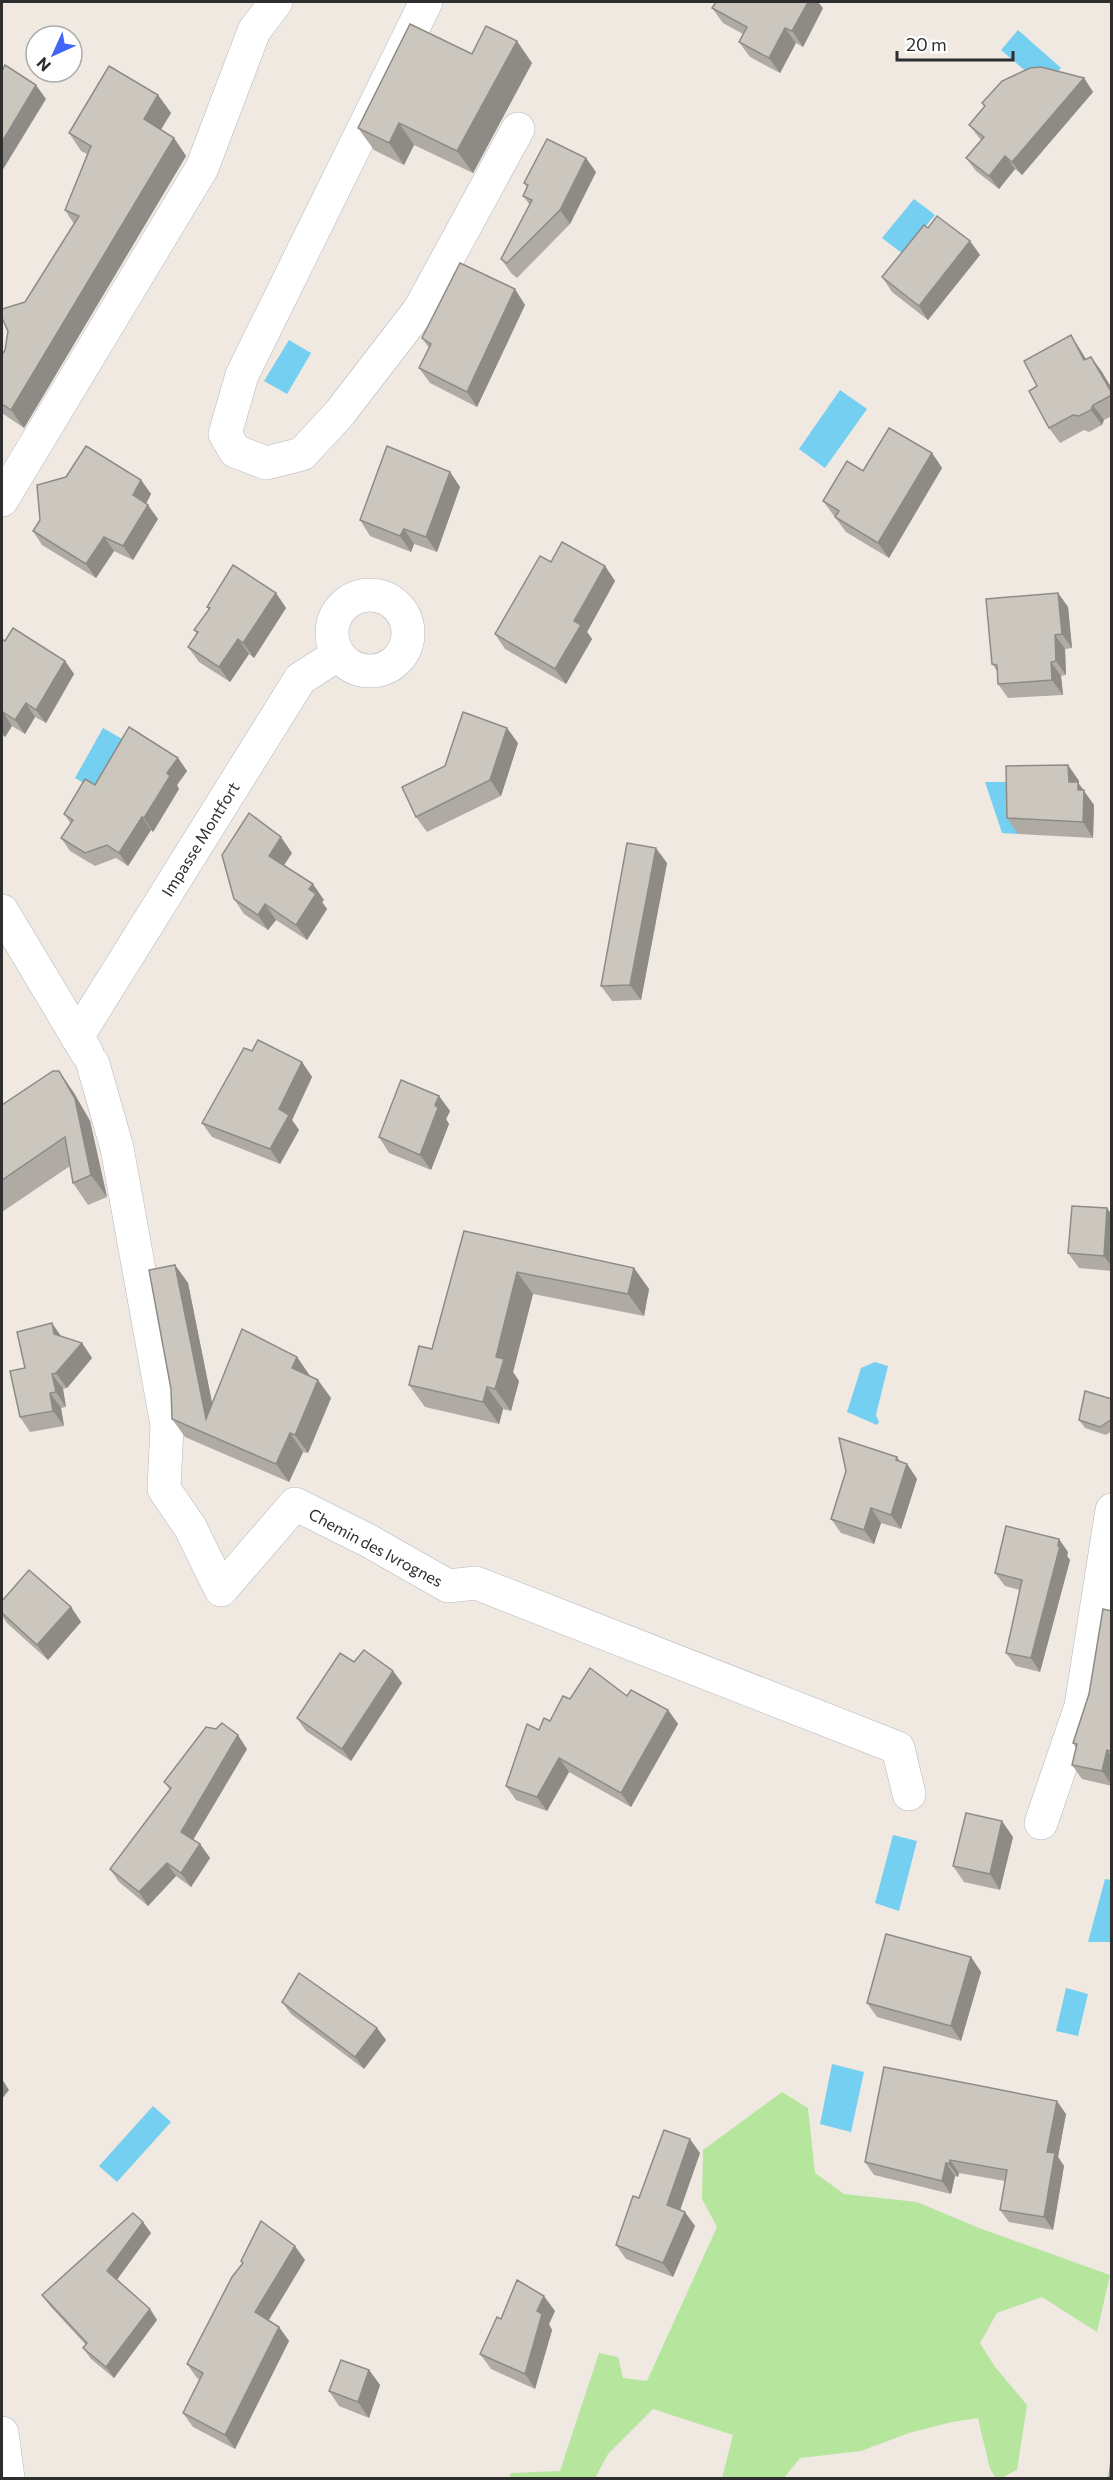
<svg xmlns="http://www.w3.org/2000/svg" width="1113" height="2480" font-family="Commissioner,sans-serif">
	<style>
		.green { fill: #b6e59e }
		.water { fill: #75cff0 }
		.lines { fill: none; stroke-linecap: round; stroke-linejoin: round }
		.minor-casing { stroke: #b4b7c1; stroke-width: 34 }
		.minor { stroke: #fff; stroke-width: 33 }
		.wall { fill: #afaba4 }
		.shaded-wall { fill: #8e8b86 }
		.building { fill: #cbc7bf; stroke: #8e8b86; stroke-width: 1.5 }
		.labels { text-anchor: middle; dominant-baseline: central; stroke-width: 4.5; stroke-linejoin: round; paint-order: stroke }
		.street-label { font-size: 16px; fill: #2e2e2e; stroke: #fff }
	</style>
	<rect width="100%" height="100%" fill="#efe9e1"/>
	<path class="green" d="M 782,2092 L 808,2108 L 815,2173 L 844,2194 L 917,2202 L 979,2228 L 1110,2275 L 1097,2332 L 1042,2297 L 997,2313 L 980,2343 L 995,2367 L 1027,2405 L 1017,2470 L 1001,2478 L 996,2478 L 990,2469 L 978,2418 L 952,2422 L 909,2433 L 861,2451 L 800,2458 L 784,2478 L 722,2478 L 733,2435 L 653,2409 L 608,2454 L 595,2478 L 509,2478 L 511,2473 L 560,2471 L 599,2353 L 618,2357 L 623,2378 L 647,2381 L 717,2227 L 702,2199 L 703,2150 Z"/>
	<g class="water">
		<path d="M 1018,30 L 1061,68 L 1050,80 L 1036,80 L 1001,50 Z"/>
		<path d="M 914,199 L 935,215 L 903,254 L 882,238 Z"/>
		<path d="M 289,340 L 311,353 L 287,394 L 264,381 Z"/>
		<path d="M 840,390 L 867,409 L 825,468 L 799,449 Z"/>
		<path d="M 103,728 L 124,740 L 96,790 L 75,778 Z"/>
		<path d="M 985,782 L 1041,782 L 1018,834 L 1002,833 Z"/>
		<path d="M 875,1362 L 888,1366 L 876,1415 L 879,1422 L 877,1425 L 847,1412 L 861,1368 Z"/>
		<path d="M 893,1835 L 917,1841 L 899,1911 L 875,1903 Z"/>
		<path d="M 1105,1879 L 1111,1880 L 1111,1942 L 1088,1942 Z"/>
		<path d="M 1066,1988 L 1088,1994 L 1078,2036 L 1056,2031 Z"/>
		<path d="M 832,2064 L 864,2072 L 851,2132 L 820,2124 Z"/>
		<path d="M 153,2106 L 171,2122 L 117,2182 L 99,2166 Z"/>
	</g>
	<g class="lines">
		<g class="minor-casing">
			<g id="minor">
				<path d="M 426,2 L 242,375 L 225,434 L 235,451 L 266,463 L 302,454 L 339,414 L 420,309 L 518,129"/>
				<path d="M 2,500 L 202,168 L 254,31 L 276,2"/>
				<circle cx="370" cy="633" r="38"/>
				<path d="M 2,911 L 87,1053"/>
				<path d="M 77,1037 L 300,679 L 337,655"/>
				<path d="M 93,1064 L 117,1148 L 167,1425 L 164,1489 L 190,1527 L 221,1590 L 295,1504 L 369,1541 L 448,1586 L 476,1583 L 898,1748 L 909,1794"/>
				<path d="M 1041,1823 L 1081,1706 L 1112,1510"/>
				<path d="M 2,2433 L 8,2478"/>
			</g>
		</g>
		<use href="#minor" class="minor"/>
	</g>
	<g class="wall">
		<path d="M 712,8 L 823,8 L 803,47 L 796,43 L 780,73 L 750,57 L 739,42 L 743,34 L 723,23 Z"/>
		<path d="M 472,54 L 532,63 L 473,173 L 414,145 L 404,165 L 374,150 L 358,128 Z"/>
		<path d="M 1084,78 L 1093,92 L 1022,175 L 1015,169 L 999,189 L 976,171 L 966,158 L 981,140 L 969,125 L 985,106 L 982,103 Z"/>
		<path d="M 158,95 L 171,113 L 161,130 L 174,138 L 186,156 L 24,428 L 2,413 L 2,355 L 5,350 L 25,302 L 74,224 L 65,210 L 87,154 L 81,151 L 69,133 Z"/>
		<path d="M 596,172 L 570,224 L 517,278 L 511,273 L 501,259 L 530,205 L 523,196 L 527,187 L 524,183 Z"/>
		<path d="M 928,228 L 970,241 L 980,255 L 928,320 L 892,292 L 882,277 Z"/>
		<path d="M 525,305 L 477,407 L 430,383 L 419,368 L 429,348 L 422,338 Z"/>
		<path d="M 1071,335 L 1086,359 L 1091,357 L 1102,372 L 1112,389 L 1112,416 L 1104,420 L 1102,425 L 1089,432 L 1084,430 L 1060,443 L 1049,428 L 1037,386 Z"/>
		<path d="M 932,453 L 942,468 L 889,558 L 846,532 L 823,501 L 863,471 Z"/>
		<path d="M 450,472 L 460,487 L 437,552 L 414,544 L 411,552 L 370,536 L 360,520 Z"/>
		<path d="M 141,480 L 151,494 L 146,504 L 158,519 L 133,560 L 114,551 L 96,578 L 42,545 L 33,531 Z"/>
		<path d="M 605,566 L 615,581 L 587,632 L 592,639 L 566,684 L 505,649 L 495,634 Z"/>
		<path d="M 276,593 L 286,608 L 254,658 L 249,654 L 230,682 L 199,662 L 188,647 L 197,634 L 194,630 L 209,610 L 207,607 Z"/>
		<path d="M 1058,593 L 1068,607 L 1072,648 L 1065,649 L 1066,675 L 1061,676 L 1063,695 L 1008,698 L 998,684 L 997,671 L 992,664 Z"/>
		<path d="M 2,639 L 5,641 L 65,661 L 74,674 L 46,723 L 35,717 L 25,734 L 12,726 L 5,737 L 2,735 Z"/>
		<path d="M 518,743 L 501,796 L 427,832 L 416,817 L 445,766 Z"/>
		<path d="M 178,758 L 187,771 L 177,785 L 179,789 L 153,832 L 151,830 L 128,866 L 116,858 L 95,866 L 70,851 L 61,838 L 71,824 L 64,814 L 95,785 Z"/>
		<path d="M 1068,765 L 1079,781 L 1079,784 L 1094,805 L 1093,838 L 1018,834 L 1007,818 Z"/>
		<path d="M 292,853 L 284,865 L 324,900 L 322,902 L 327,909 L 307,940 L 276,920 L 268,930 L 244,914 L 234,899 Z"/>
		<path d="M 667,863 L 641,1000 L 612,1001 L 601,986 Z"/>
		<path d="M 252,1051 L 302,1062 L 312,1077 L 292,1120 L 299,1130 L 280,1164 L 212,1137 L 202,1123 Z"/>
		<path d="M 59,1071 L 74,1093 L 90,1121 L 107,1197 L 88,1205 L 73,1183 L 70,1166 L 2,1212 L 2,1105 Z"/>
		<path d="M 439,1096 L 450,1111 L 446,1119 L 449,1124 L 431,1170 L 389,1153 L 379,1137 Z"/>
		<path d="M 1112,1215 L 1112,1271 L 1079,1268 L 1068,1253 Z"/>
		<path d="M 464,1231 L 634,1268 L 649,1289 L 644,1316 L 533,1294 L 513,1372 L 519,1381 L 511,1411 L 503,1409 L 499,1424 L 425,1407 L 409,1385 L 432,1349 Z"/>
		<path d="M 175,1265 L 188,1283 L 212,1404 L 297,1357 L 310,1376 L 331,1398 L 308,1453 L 303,1452 L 289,1482 L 185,1437 L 172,1419 Z"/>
		<path d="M 61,1337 L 82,1343 L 92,1358 L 67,1388 L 63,1389 L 66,1407 L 61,1408 L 64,1426 L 30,1432 L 20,1417 L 25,1368 Z"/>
		<path d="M 1112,1399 L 1112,1431 L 1106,1435 L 1085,1428 L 1079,1420 Z"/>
		<path d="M 900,1462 L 907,1464 L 917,1479 L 901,1529 L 881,1523 L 874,1544 L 841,1533 L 831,1519 Z"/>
		<path d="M 1068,1552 L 1067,1556 L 1070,1560 L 1040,1672 L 1016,1666 L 1006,1653 L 1020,1590 L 1005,1586 L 995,1573 Z"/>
		<path d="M 2,1601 L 71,1607 L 81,1622 L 48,1660 L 7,1623 L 2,1616 Z"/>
		<path d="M 1112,1611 L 1112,1786 L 1082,1779 L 1072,1765 L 1076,1748 L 1073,1743 L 1089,1694 Z"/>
		<path d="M 393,1671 L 402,1683 L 351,1761 L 306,1731 L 297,1718 Z"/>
		<path d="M 627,1696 L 668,1710 L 678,1724 L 631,1807 L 569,1772 L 547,1811 L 516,1800 L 506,1786 L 539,1730 L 550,1721 L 570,1699 Z"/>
		<path d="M 247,1749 L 193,1840 L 200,1844 L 210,1858 L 201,1872 L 191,1887 L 176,1876 L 148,1906 L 119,1882 L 110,1869 L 170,1790 L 164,1782 Z"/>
		<path d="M 1013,1837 L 1000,1890 L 964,1882 L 953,1866 Z"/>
		<path d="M 971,1957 L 981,1972 L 961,2041 L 877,2017 L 867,2003 Z"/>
		<path d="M 282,2002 L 377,2028 L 386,2040 L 364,2069 L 291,2014 Z"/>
		<path d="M 1066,2114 L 1058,2157 L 1064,2166 L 1053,2230 L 1009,2222 L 1000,2210 L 1005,2181 L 959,2173 L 958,2177 L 955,2176 L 951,2194 L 874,2175 L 865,2162 Z"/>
		<path d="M 700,2153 L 680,2210 L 695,2226 L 673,2277 L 626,2259 L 616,2245 L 639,2198 Z"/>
		<path d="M 151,2233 L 117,2280 L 150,2309 L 157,2320 L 114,2378 L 91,2359 L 83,2348 L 86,2345 L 50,2306 L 42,2295 Z"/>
		<path d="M 305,2260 L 269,2320 L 279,2327 L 289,2341 L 235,2449 L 193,2427 L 183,2413 L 200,2380 L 197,2378 L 187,2364 L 243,2263 L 241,2261 Z"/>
		<path d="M 555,2311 L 549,2324 L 552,2330 L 535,2389 L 491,2369 L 480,2354 L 501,2319 Z"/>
		<path d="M 369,2370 L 380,2385 L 369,2418 L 339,2406 L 329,2391 Z"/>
	</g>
	<g class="shaded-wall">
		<path d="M 808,2 L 818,2 L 823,8 L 803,47 L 792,31 Z"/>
		<path d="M 785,28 L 796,43 L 780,73 L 769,58 Z"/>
		<path d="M 517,41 L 532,63 L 473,173 L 457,151 Z"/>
		<path d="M 1084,78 L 1093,92 L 1022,175 L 1012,162 Z"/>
		<path d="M 36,85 L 46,99 L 2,171 L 2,142 Z"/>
		<path d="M 158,95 L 171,113 L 156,137 L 144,119 Z"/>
		<path d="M 399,123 L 414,145 L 404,165 L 389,143 Z"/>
		<path d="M 174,138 L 186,156 L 24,428 L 11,410 Z"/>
		<path d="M 1005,156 L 1015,169 L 999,189 L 989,176 Z"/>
		<path d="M 586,158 L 596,172 L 570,224 L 560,210 Z"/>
		<path d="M 970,241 L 980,255 L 928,320 L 919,306 Z"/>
		<path d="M 515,289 L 525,305 L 477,407 L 467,392 Z"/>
		<path d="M 1071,335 L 1081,351 L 1095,376 L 1084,360 Z"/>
		<path d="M 1091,357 L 1102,372 L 1112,389 L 1112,393 Z"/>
		<path d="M 1093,405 L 1104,420 L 1102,425 L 1091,410 Z"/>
		<path d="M 932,453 L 942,468 L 889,558 L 878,543 Z"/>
		<path d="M 450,472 L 460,487 L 437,552 L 426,537 Z"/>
		<path d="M 141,480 L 151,494 L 143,509 L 133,495 Z"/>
		<path d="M 148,505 L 158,519 L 133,560 L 123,546 Z"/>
		<path d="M 404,529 L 414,544 L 411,552 L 400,536 Z"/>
		<path d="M 104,537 L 114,551 L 96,578 L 86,564 Z"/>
		<path d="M 605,566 L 615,581 L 587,632 L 592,639 L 566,684 L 555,669 L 574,621 Z"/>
		<path d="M 276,593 L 286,608 L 254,658 L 243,643 Z"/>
		<path d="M 1058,593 L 1068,607 L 1072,648 L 1062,634 Z"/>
		<path d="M 1055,635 L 1065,649 L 1066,675 L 1056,661 Z"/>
		<path d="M 238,639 L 249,654 L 230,682 L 219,667 Z"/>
		<path d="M 65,661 L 74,674 L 46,723 L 36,710 Z"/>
		<path d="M 1051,662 L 1061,676 L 1063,695 L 1052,680 Z"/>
		<path d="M 26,703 L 35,717 L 25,734 L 15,720 Z"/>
		<path d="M 3,712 L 12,726 L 5,737 L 2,732 L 2,714 Z"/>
		<path d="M 507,728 L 518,743 L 501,796 L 490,780 Z"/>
		<path d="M 178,758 L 187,771 L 177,785 L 179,789 L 153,832 L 144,818 L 167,773 Z"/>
		<path d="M 1068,765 L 1079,781 L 1079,784 L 1094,805 L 1093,838 L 1083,822 L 1069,782 Z"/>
		<path d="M 142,817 L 151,830 L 128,866 L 119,853 Z"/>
		<path d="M 281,837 L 292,853 L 280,871 L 269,856 Z"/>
		<path d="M 656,848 L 667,863 L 641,1000 L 630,985 Z"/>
		<path d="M 313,884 L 324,900 L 322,902 L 327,909 L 307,940 L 296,925 L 309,889 Z"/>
		<path d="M 265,904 L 276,920 L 268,930 L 258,915 Z"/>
		<path d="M 302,1062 L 312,1077 L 292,1120 L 299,1130 L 280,1164 L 270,1149 L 279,1109 Z"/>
		<path d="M 59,1071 L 74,1093 L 90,1121 L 107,1197 L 91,1175 Z"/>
		<path d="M 439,1096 L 450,1111 L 446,1119 L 449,1124 L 431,1170 L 420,1155 L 435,1105 Z"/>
		<path d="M 1107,1208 L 1112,1215 L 1112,1267 L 1104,1256 Z"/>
		<path d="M 175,1265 L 188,1283 L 219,1437 L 206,1419 Z"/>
		<path d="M 634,1268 L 649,1289 L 644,1316 L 628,1294 Z"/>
		<path d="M 517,1272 L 533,1294 L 513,1372 L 519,1381 L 511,1411 L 495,1389 L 496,1357 Z"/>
		<path d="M 52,1323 L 63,1339 L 54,1334 Z"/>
		<path d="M 82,1343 L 92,1358 L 67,1388 L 56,1373 Z"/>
		<path d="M 297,1357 L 310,1376 L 305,1386 L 292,1368 Z"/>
		<path d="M 52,1374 L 63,1389 L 66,1407 L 56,1392 Z"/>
		<path d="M 318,1380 L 331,1398 L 308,1453 L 295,1435 Z"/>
		<path d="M 487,1387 L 503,1409 L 499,1424 L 483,1402 Z"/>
		<path d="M 50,1393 L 61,1408 L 64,1426 L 53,1411 Z"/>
		<path d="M 290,1433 L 303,1452 L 289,1482 L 276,1464 Z"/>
		<path d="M 897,1457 L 905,1469 L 907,1464 L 917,1479 L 901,1529 L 891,1515 Z"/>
		<path d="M 871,1508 L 881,1523 L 874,1544 L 864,1530 Z"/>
		<path d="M 1059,1539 L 1068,1552 L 1067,1556 L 1070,1560 L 1040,1672 L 1031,1658 Z"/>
		<path d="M 71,1607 L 81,1622 L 48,1660 L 37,1645 Z"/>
		<path d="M 393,1671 L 402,1683 L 351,1761 L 342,1749 Z"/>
		<path d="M 668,1710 L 678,1724 L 631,1807 L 621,1793 Z"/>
		<path d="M 238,1735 L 247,1749 L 190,1845 L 181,1832 Z"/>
		<path d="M 1107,1750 L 1112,1758 L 1112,1785 L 1102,1771 Z"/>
		<path d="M 559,1758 L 569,1772 L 547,1811 L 537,1797 Z"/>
		<path d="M 1002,1821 L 1013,1837 L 1000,1890 L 990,1874 Z"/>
		<path d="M 200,1844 L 210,1858 L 191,1887 L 181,1873 Z"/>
		<path d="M 167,1863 L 176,1876 L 148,1906 L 139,1892 Z"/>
		<path d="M 971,1957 L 981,1972 L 961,2041 L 951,2026 Z"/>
		<path d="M 377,2028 L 386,2040 L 364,2069 L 355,2057 Z"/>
		<path d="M 2,2079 L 9,2090 L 2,2099 Z"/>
		<path d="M 1057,2101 L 1066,2114 L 1058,2157 L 1064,2166 L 1053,2230 L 1044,2217 L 1047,2152 Z"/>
		<path d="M 690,2139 L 700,2153 L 677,2219 L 667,2205 Z"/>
		<path d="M 950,2160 L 959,2173 L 958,2177 L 949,2164 Z"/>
		<path d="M 946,2163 L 955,2176 L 951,2194 L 942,2181 Z"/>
		<path d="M 685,2212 L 695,2226 L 673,2277 L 663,2263 Z"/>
		<path d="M 143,2222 L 151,2233 L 115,2282 L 107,2271 Z"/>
		<path d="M 295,2246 L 305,2260 L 265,2326 L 255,2312 Z"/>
		<path d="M 544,2296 L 555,2311 L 549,2324 L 552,2330 L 535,2389 L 525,2374 L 537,2311 Z"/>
		<path d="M 150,2309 L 157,2320 L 114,2378 L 106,2367 Z"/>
		<path d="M 279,2327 L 289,2341 L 235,2449 L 225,2435 Z"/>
		<path d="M 369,2370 L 380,2385 L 369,2418 L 358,2402 Z"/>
	</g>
	<g class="building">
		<path d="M 716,2 L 808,2 L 792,31 L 785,28 L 769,58 L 739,42 L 747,27 L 712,8 Z"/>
		<path d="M 410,24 L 472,54 L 486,26 L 517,41 L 457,151 L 399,123 L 389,143 L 358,128 Z"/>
		<path d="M 5,65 L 36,85 L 2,142 L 2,71 Z"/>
		<path d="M 109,66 L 158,95 L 144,119 L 174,138 L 11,410 L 2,404 L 2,355 L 5,350 L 8,331 L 2,318 L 2,309 L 25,302 L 79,216 L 65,210 L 91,146 L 69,133 Z"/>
		<path d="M 1041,67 L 1084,78 L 1012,162 L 1005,156 L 989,176 L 966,158 L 984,137 L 969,125 L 985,106 L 982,103 L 1002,81 L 1030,68 Z"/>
		<path d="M 547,139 L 586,158 L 560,210 L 507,263 L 501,259 L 532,200 L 523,196 L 528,185 L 524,183 Z"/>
		<path d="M 937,216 L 970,241 L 919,306 L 882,277 L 924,225 L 928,228 Z"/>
		<path d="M 460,263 L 515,289 L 467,392 L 419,368 L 431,344 L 422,338 Z"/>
		<path d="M 1071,335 L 1084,360 L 1091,357 L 1112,393 L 1112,395 L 1093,405 L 1091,410 L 1079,416 L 1073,415 L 1049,428 L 1029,391 L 1037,386 L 1024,361 Z"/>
		<path d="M 889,428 L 932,453 L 878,543 L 835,517 L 839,511 L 823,501 L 847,461 L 863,471 Z"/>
		<path d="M 86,446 L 141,480 L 133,495 L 148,505 L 123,546 L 104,537 L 86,564 L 33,531 L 40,520 L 37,485 L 66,477 Z"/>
		<path d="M 387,446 L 450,472 L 426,537 L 404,529 L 400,536 L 360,520 Z"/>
		<path d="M 562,542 L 605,566 L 574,621 L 581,625 L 555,669 L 495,634 L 540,556 L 551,562 Z"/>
		<path d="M 233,565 L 276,593 L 243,643 L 238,639 L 219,667 L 188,647 L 198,632 L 194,630 L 210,608 L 207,607 Z"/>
		<path d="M 1058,593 L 1062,634 L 1055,635 L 1056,661 L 1051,662 L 1052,680 L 998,684 L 997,665 L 992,664 L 986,599 Z"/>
		<path d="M 13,628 L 65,661 L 36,710 L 26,703 L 15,720 L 3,712 L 2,714 L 2,639 L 5,641 Z"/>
		<path d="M 463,712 L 507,728 L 490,780 L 416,817 L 402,787 L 445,766 Z"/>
		<path d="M 129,727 L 178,758 L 167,773 L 170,776 L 144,818 L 142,817 L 119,853 L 107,845 L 85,853 L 61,838 L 73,820 L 64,814 L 85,779 L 95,785 Z"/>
		<path d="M 1068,765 L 1069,782 L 1078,782 L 1078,790 L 1084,790 L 1083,822 L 1007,818 L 1006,766 Z"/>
		<path d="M 249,813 L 281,837 L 269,856 L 313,884 L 309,889 L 316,894 L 296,925 L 265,904 L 258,915 L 234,899 L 222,855 Z"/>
		<path d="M 627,843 L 656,848 L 630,985 L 601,986 Z"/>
		<path d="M 258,1040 L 302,1062 L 279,1109 L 289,1115 L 270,1149 L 202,1123 L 244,1048 L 252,1051 Z"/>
		<path d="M 53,1071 L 59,1071 L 75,1099 L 91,1175 L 73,1183 L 65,1137 L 2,1180 L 2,1105 Z"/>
		<path d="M 401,1080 L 439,1096 L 435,1105 L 438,1108 L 420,1155 L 379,1137 Z"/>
		<path d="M 1072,1206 L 1107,1208 L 1104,1256 L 1068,1253 Z"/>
		<path d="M 464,1231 L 634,1268 L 628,1294 L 517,1272 L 496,1357 L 504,1359 L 495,1389 L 487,1387 L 483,1402 L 409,1385 L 419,1346 L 432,1349 Z"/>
		<path d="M 175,1265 L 206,1419 L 242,1329 L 297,1357 L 292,1368 L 318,1380 L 295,1435 L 290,1433 L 276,1464 L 172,1419 L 171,1389 L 149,1270 Z"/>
		<path d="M 52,1323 L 54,1334 L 82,1343 L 56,1373 L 52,1374 L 56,1392 L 50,1393 L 53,1411 L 20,1417 L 10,1371 L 25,1368 L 17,1332 Z"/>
		<path d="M 1085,1391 L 1112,1399 L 1112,1419 L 1100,1427 L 1079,1420 Z"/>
		<path d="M 839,1438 L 897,1457 L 896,1460 L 907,1464 L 891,1515 L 871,1508 L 864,1530 L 831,1519 L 846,1471 Z"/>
		<path d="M 1006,1526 L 1059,1539 L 1058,1546 L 1060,1546 L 1031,1658 L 1006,1653 L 1022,1580 L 995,1573 Z"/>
		<path d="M 29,1570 L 71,1607 L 37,1645 L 2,1613 L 2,1601 Z"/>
		<path d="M 1103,1609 L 1112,1611 L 1112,1752 L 1107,1750 L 1102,1771 L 1072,1765 L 1077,1744 L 1073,1743 L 1089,1694 Z"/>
		<path d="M 364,1650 L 393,1671 L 342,1749 L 297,1718 L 340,1653 L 354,1662 Z"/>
		<path d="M 590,1668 L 627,1696 L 631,1690 L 668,1710 L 621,1793 L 559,1758 L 537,1797 L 506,1786 L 527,1724 L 539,1730 L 544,1718 L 550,1721 L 563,1696 L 570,1699 Z"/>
		<path d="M 222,1723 L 238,1735 L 181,1832 L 200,1844 L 181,1873 L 167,1863 L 139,1892 L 110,1869 L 171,1788 L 164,1782 L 206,1727 L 216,1729 Z"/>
		<path d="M 966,1813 L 1002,1821 L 990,1874 L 953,1866 Z"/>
		<path d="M 886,1934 L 971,1957 L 951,2026 L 867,2003 Z"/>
		<path d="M 299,1973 L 377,2028 L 355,2057 L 282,2002 Z"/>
		<path d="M 884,2067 L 1057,2101 L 1047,2152 L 1055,2153 L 1044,2217 L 1000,2210 L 1007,2170 L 950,2160 L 949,2164 L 946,2163 L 942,2181 L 865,2162 Z"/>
		<path d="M 664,2130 L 690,2139 L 667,2205 L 685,2212 L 663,2263 L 616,2245 L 633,2196 L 639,2198 Z"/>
		<path d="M 133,2213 L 143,2222 L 107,2271 L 150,2309 L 106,2367 L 83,2348 L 87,2343 L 42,2295 Z"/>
		<path d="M 261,2221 L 295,2246 L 255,2312 L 279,2327 L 225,2435 L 183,2413 L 203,2373 L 187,2364 L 232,2277 L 243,2263 L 241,2261 Z"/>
		<path d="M 517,2280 L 544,2296 L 537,2311 L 542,2314 L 525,2374 L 480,2354 L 497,2317 L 501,2319 Z"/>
		<path d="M 341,2360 L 369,2370 L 358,2402 L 329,2391 Z"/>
		<path d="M 1111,2460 L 1112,2478 L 1109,2478 Z"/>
	</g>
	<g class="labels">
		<g class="street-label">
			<text transform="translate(200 839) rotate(-58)">Impasse Montfort</text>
			<text transform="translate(376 1547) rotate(28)">Chemin des Ivrognes</text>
		</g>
	</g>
	<rect width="1113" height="2480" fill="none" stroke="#2e2e2e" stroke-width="6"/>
	<g transform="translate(54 54) rotate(225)"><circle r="28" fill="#ffffff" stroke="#ababab" stroke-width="1.5"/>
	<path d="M0-4.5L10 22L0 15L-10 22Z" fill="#4264fb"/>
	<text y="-9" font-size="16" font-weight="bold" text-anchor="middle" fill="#2e2e2e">N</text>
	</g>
	<path d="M897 51v9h116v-9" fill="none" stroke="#2e2e2e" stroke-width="3"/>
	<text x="906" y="51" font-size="18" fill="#2e2e2e" stroke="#ffffff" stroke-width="4.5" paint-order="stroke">20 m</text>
</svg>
